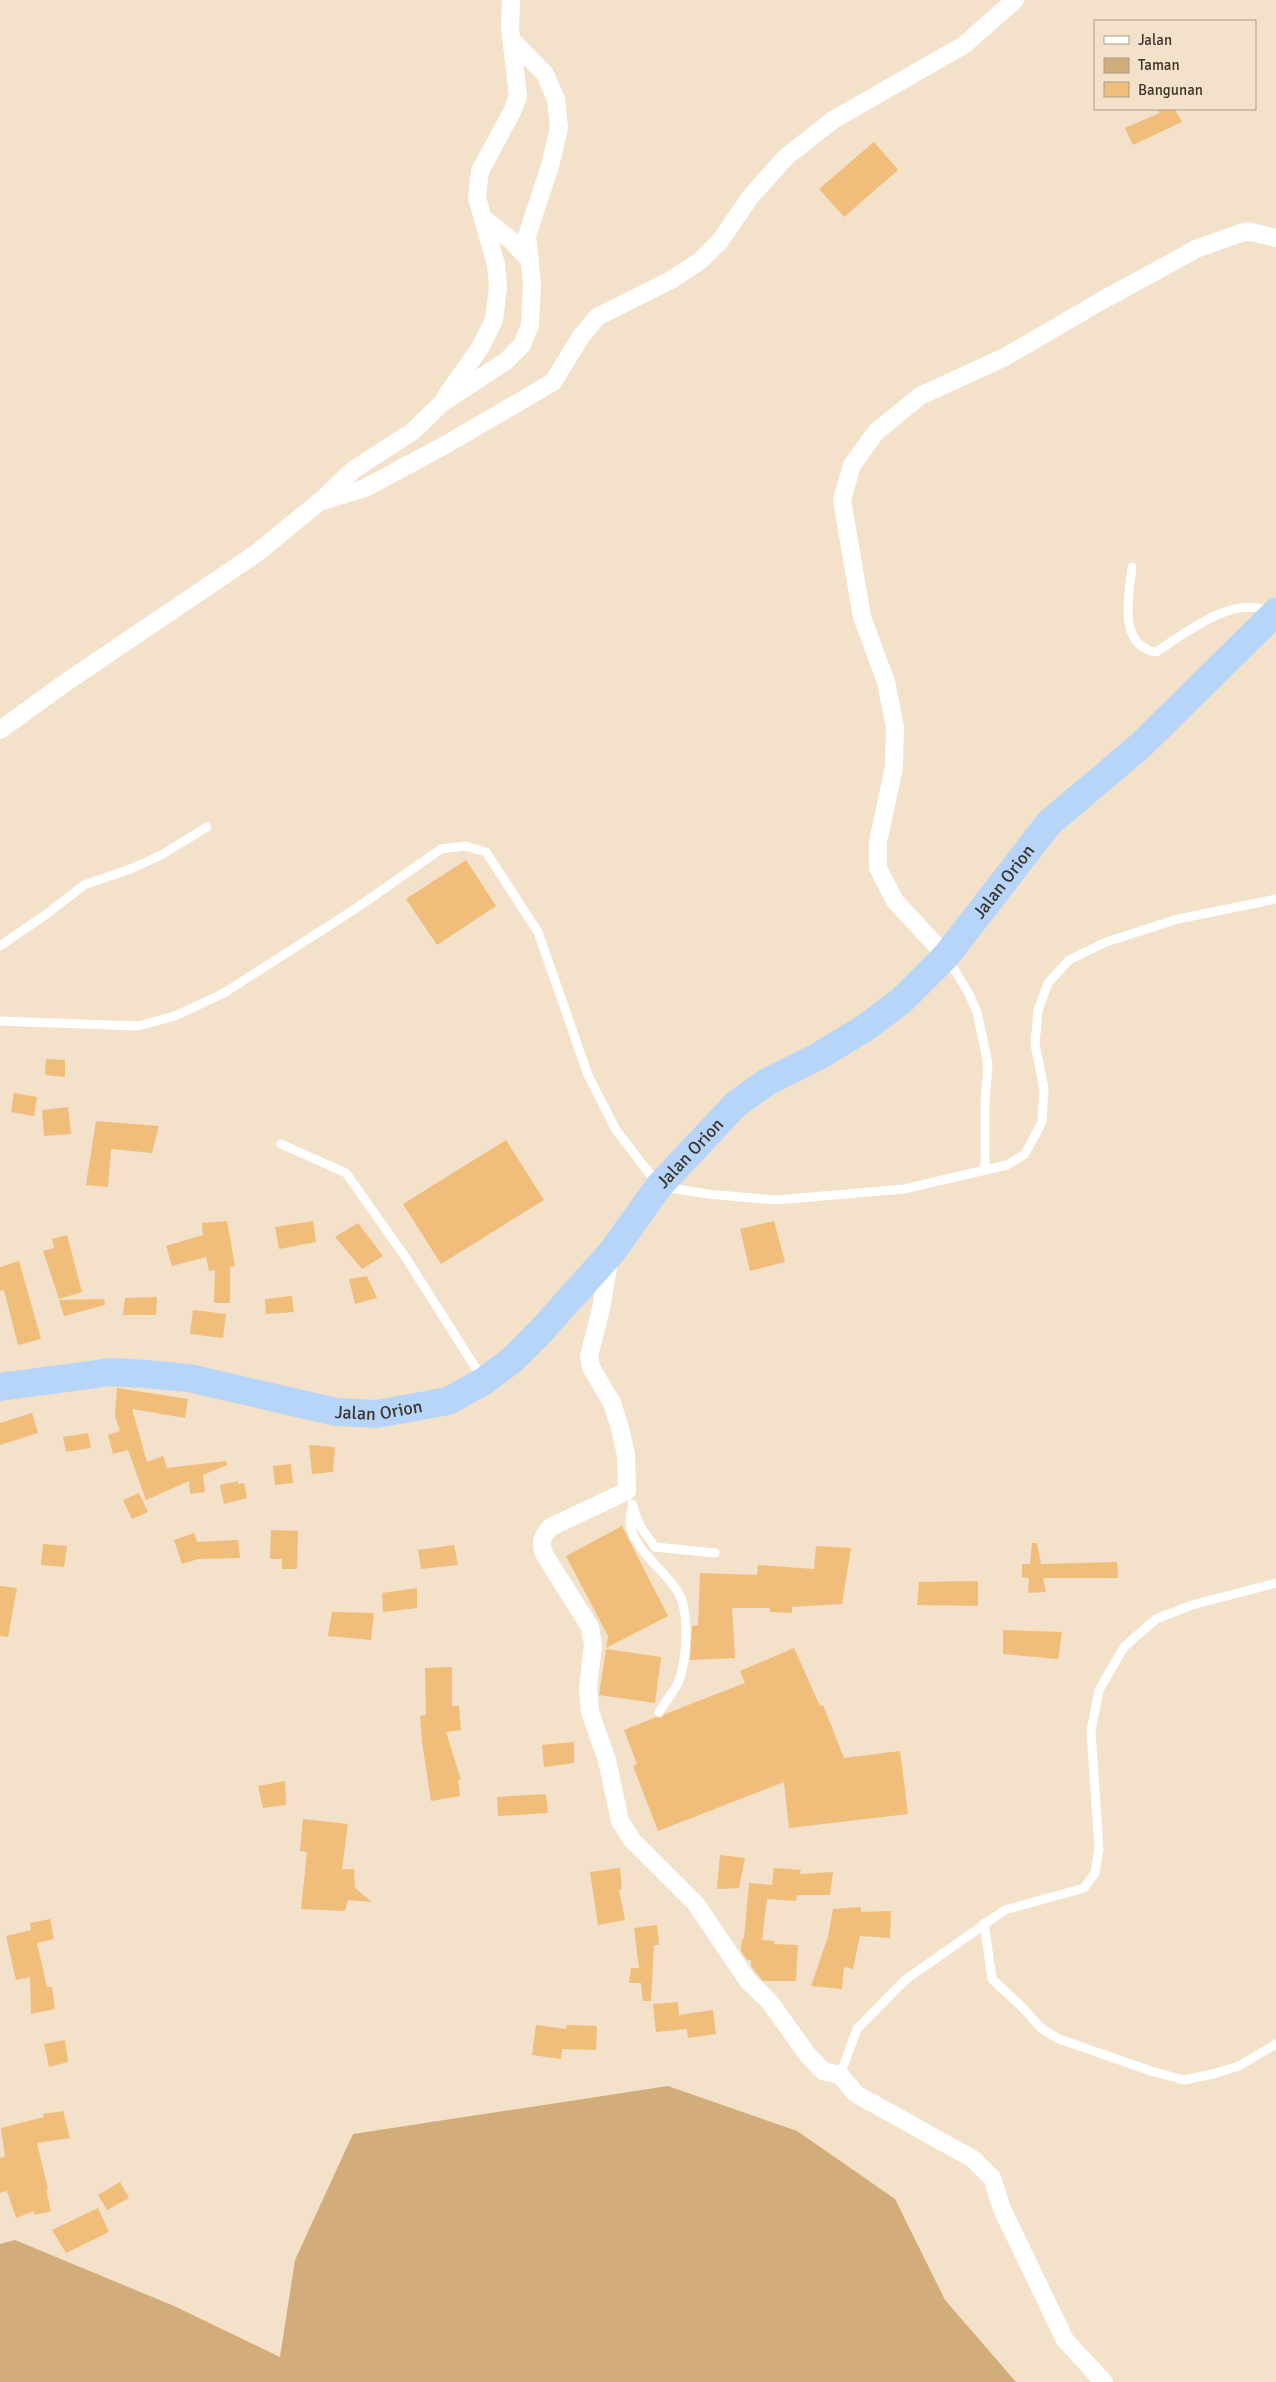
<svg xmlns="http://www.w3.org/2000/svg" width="1276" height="2382" font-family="Signika,sans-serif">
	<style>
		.green { fill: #d2ac7b }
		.building { fill: #f0bd7b }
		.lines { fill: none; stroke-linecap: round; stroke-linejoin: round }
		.lane { stroke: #fff; stroke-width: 9 }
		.street { stroke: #fff; stroke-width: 18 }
		.highway { stroke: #b7d5f8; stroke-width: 28 }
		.labels { text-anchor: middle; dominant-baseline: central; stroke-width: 4; stroke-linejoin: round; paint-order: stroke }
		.street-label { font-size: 18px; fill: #3c352c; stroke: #f3e1c9 }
	</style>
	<rect width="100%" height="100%" fill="#f3e1c9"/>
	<path class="green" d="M 668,2086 L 797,2131 L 895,2199 L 945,2300 L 1016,2382 L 0,2382 L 0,2244 L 15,2240 L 174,2306 L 280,2357 L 295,2260 L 353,2134 Z"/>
	<g class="building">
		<path d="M 1157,109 L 1175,109 L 1182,122 L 1133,145 L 1125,128 L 1160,113 Z"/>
		<path d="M 874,142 L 898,170 L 844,217 L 819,189 Z"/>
		<path d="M 466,860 L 496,906 L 437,945 L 406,899 Z"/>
		<path d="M 46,1059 L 65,1060 L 65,1077 L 45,1075 Z"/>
		<path d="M 14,1093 L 37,1097 L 34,1116 L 11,1112 Z"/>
		<path d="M 68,1107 L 71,1134 L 44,1136 L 42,1110 Z"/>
		<path d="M 96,1121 L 159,1126 L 152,1153 L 111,1149 L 108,1187 L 86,1185 Z"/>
		<path d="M 506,1140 L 544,1200 L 441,1264 L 403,1204 Z"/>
		<path d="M 227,1221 L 235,1266 L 230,1267 L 230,1303 L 214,1303 L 215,1270 L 209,1271 L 206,1257 L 172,1266 L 166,1246 L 203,1235 L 202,1223 Z"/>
		<path d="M 313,1221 L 316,1242 L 279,1249 L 275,1227 Z"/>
		<path d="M 774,1221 L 785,1262 L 750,1271 L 740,1229 Z"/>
		<path d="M 358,1223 L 383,1256 L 362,1269 L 335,1237 Z"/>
		<path d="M 67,1235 L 82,1292 L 59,1299 L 43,1251 L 54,1248 L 52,1239 Z"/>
		<path d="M 19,1261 L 41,1339 L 18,1345 L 4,1290 L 0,1291 L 0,1267 Z"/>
		<path d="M 367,1276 L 377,1298 L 355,1304 L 349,1279 Z"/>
		<path d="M 292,1296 L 294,1312 L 266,1314 L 265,1299 Z"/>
		<path d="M 157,1297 L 156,1315 L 123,1315 L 125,1298 Z"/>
		<path d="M 104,1299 L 105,1305 L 64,1316 L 59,1300 Z"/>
		<path d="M 193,1310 L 226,1314 L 223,1338 L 190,1334 Z"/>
		<path d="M 117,1388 L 188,1399 L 185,1418 L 132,1409 L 147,1462 L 163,1456 L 167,1468 L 226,1461 L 227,1465 L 203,1475 L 205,1492 L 190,1494 L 189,1481 L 146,1500 L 128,1450 L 113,1454 L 108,1435 L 120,1431 L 115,1416 Z"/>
		<path d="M 32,1413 L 38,1433 L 0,1445 L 0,1423 Z"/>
		<path d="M 88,1433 L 91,1448 L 66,1452 L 63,1437 Z"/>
		<path d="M 309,1445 L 335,1447 L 333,1472 L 312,1474 Z"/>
		<path d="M 291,1464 L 293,1483 L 275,1485 L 273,1466 Z"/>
		<path d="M 238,1481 L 238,1484 L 244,1483 L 247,1498 L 224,1504 L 220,1485 Z"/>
		<path d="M 139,1493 L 148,1512 L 132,1519 L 123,1500 Z"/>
		<path d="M 622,1526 L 668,1616 L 606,1648 L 608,1636 L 566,1556 Z"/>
		<path d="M 271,1530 L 298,1531 L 297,1569 L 282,1569 L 282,1559 L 270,1559 Z"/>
		<path d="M 194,1533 L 197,1542 L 238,1540 L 240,1558 L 198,1559 L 182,1564 L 174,1540 Z"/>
		<path d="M 1032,1543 L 1037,1543 L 1041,1564 L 1117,1562 L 1118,1578 L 1043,1578 L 1046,1592 L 1028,1593 L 1029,1578 L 1022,1577 L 1022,1564 L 1030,1564 Z"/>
		<path d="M 43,1544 L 67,1546 L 64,1567 L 41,1565 Z"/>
		<path d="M 454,1545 L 458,1565 L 421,1569 L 418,1550 Z"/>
		<path d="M 816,1546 L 851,1548 L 842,1604 L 792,1607 L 792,1613 L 770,1612 L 770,1608 L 732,1608 L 735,1658 L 690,1660 L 692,1626 L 698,1625 L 700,1573 L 757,1575 L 758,1565 L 814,1569 Z"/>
		<path d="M 978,1581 L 978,1606 L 917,1605 L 919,1582 Z"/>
		<path d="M 0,1586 L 17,1588 L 8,1637 L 0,1636 Z"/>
		<path d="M 417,1588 L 417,1608 L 383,1612 L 382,1593 Z"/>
		<path d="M 332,1612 L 374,1613 L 371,1640 L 328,1636 Z"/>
		<path d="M 1003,1630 L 1062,1632 L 1058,1659 L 1003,1654 Z"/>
		<path d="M 794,1648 L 820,1706 L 823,1705 L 844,1758 L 900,1751 L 908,1814 L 789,1828 L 784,1782 L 658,1831 L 633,1766 L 637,1764 L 624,1730 L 656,1717 L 661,1718 L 665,1714 L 745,1683 L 740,1671 Z"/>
		<path d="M 606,1649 L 661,1657 L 655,1703 L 599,1695 Z"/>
		<path d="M 452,1667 L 452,1706 L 459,1706 L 461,1730 L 446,1732 L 461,1780 L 458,1780 L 460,1796 L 431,1801 L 422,1742 L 420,1716 L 426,1715 L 425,1668 Z"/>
		<path d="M 574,1742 L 574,1763 L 544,1767 L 542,1745 Z"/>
		<path d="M 285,1781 L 286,1805 L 263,1808 L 258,1786 Z"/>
		<path d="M 546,1794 L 548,1813 L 498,1816 L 497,1797 Z"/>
		<path d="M 303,1819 L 348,1824 L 342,1869 L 354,1869 L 355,1888 L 372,1902 L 348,1900 L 345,1911 L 301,1909 L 307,1852 L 300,1851 Z"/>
		<path d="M 720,1855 L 745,1858 L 739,1888 L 717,1889 Z"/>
		<path d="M 620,1868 L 622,1889 L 619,1890 L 625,1920 L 598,1925 L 590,1872 Z"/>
		<path d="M 774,1868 L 801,1870 L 800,1874 L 833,1872 L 830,1895 L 797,1895 L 796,1901 L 767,1899 L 762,1940 L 774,1941 L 774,1944 L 798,1945 L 796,1981 L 763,1981 L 751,1966 L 751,1960 L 747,1960 L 741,1951 L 742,1939 L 744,1939 L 749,1883 L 772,1885 Z"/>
		<path d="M 861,1907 L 861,1912 L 891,1911 L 890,1938 L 860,1936 L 853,1969 L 844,1967 L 842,1989 L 811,1986 L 828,1937 L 833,1909 Z"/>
		<path d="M 50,1919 L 54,1939 L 37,1943 L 47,1987 L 52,1987 L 55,2009 L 31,2014 L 30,1977 L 16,1980 L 6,1936 L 31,1930 L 30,1923 Z"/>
		<path d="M 657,1925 L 659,1945 L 654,1945 L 651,2001 L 643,2001 L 641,1983 L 629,1983 L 631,1968 L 639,1968 L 634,1928 Z"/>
		<path d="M 678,2002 L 679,2015 L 713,2010 L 716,2034 L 688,2038 L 687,2029 L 656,2032 L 653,2004 Z"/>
		<path d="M 536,2025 L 566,2029 L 567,2025 L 597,2026 L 596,2050 L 562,2049 L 561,2059 L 532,2055 Z"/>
		<path d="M 65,2040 L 68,2062 L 49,2067 L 44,2044 Z"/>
		<path d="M 63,2111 L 70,2138 L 37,2143 L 48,2189 L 46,2190 L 51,2211 L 34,2215 L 34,2211 L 16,2218 L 7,2191 L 0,2193 L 0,2158 L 5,2157 L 1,2128 L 44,2117 L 43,2114 Z"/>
		<path d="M 120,2182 L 129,2198 L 107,2210 L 98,2195 Z"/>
		<path d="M 98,2208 L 109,2232 L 66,2253 L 52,2230 Z"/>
	</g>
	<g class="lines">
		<g class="lane">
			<path d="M 1132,567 C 1129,595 1117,645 1156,652 C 1188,632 1232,594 1272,612"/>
			<path d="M 0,946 L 48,913 L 84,885 L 133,868 L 163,854 L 207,827"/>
			<path d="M 948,959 L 969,994 L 977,1012 L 988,1064 L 985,1103 L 985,1170"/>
			<path d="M 0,1021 L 138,1026 L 175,1016 L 224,993 L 355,909 L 441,849 L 465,846 L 486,852 L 538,932 L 588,1075 L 616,1130 L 659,1186 L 707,1194 L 776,1200 L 904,1189 L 1007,1165 L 1025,1154 L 1042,1122 L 1044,1089 L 1035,1044 L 1038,1010 L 1048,983 L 1069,960 L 1106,942 L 1178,919 L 1276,899"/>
			<path d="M 281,1144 L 346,1173 L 406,1258 L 482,1378"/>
			<path d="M 632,1504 L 640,1526 L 655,1547 L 715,1553"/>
			<path d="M 633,1506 C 618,1541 662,1565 678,1592 C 690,1612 687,1662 678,1683 C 673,1693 665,1702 659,1712"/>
			<path d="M 984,1923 L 992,1979 L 1022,2007 L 1042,2029 L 1059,2039 L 1151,2071 L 1184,2080 L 1213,2074 L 1239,2066 L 1276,2044"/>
			<path d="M 840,2075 L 857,2029 L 905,1980 L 1005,1910 L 1084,1888 L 1095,1873 L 1099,1849 L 1091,1731 L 1099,1690 L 1124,1647 L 1156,1619 L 1192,1605 L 1276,1583"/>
		</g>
		<g class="street">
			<path d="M 482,217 L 512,241 L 530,261"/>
			<path d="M 446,396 L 480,348 L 494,320 L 498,287 L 496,264 L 477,198 L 480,171 L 513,110 L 518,96 L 510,28 L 511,0"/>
			<path d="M 322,500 L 353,470 L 412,432 L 442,403 L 506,361 L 522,345 L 530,325 L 532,283 L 527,236 L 550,166 L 559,128 L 556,99 L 545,74 L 511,39"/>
			<path d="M 0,730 L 65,683 L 257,553 L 319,502 L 365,488 L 447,444 L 553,382 L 580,338 L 597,317 L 671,280 L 700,261 L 720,241 L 751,196 L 786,157 L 833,120 L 964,45 L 1015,0"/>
			<path d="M 946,956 L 895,901 L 878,868 L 878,842 L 894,767 L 895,727 L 886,682 L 862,617 L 842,500 L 852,465 L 876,432 L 920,396 L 1005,357 L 1101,301 L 1198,248 L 1247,231 L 1276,238"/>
			<path d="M 610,1256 L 601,1309 L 589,1356 L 591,1367 L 612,1403 L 620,1428 L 626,1455 L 627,1491 L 551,1527 C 542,1536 540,1542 544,1554 L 590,1627 L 593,1645 L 588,1688 L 590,1712 L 607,1760 L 620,1821 L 632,1840 L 696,1904 L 748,1981 L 769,2001 L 807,2054 L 823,2071 L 840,2075 L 856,2094 L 973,2159 L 992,2178 L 1002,2209 L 1065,2340 L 1104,2382"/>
		</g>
		<path class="highway" id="s1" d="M 0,1387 L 111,1372 L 145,1374 L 189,1378 L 336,1412 L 377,1414 L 448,1401 L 484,1381 L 512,1360 L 541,1331 L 611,1253 L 659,1186 L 736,1104 L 767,1082 L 817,1057 L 865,1028 L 901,1001 L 946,956 L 1049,823 L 1140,746 L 1276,612"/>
	</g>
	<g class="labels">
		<g class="street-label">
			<text stroke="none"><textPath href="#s1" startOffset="1224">Jalan Orion</textPath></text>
			<text stroke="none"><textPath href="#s1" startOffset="804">Jalan Orion</textPath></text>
			<text stroke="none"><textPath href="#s1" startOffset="384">Jalan Orion</textPath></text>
		</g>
	</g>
	<rect x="1094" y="20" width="162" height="90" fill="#f3e1c9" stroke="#aa9c8a"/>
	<rect x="1104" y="36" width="25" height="8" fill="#ffffff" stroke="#aa9c8a"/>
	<text x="1138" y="45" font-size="15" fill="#3c352c">Jalan</text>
	<rect x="1104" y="58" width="25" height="15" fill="#d2ac7b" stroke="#aa9c8a"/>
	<text x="1138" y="70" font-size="15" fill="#3c352c">Taman</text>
	<rect x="1104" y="82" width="25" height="15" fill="#f0bd7b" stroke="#aa9c8a"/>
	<text x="1138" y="95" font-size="15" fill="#3c352c">Bangunan</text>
</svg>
